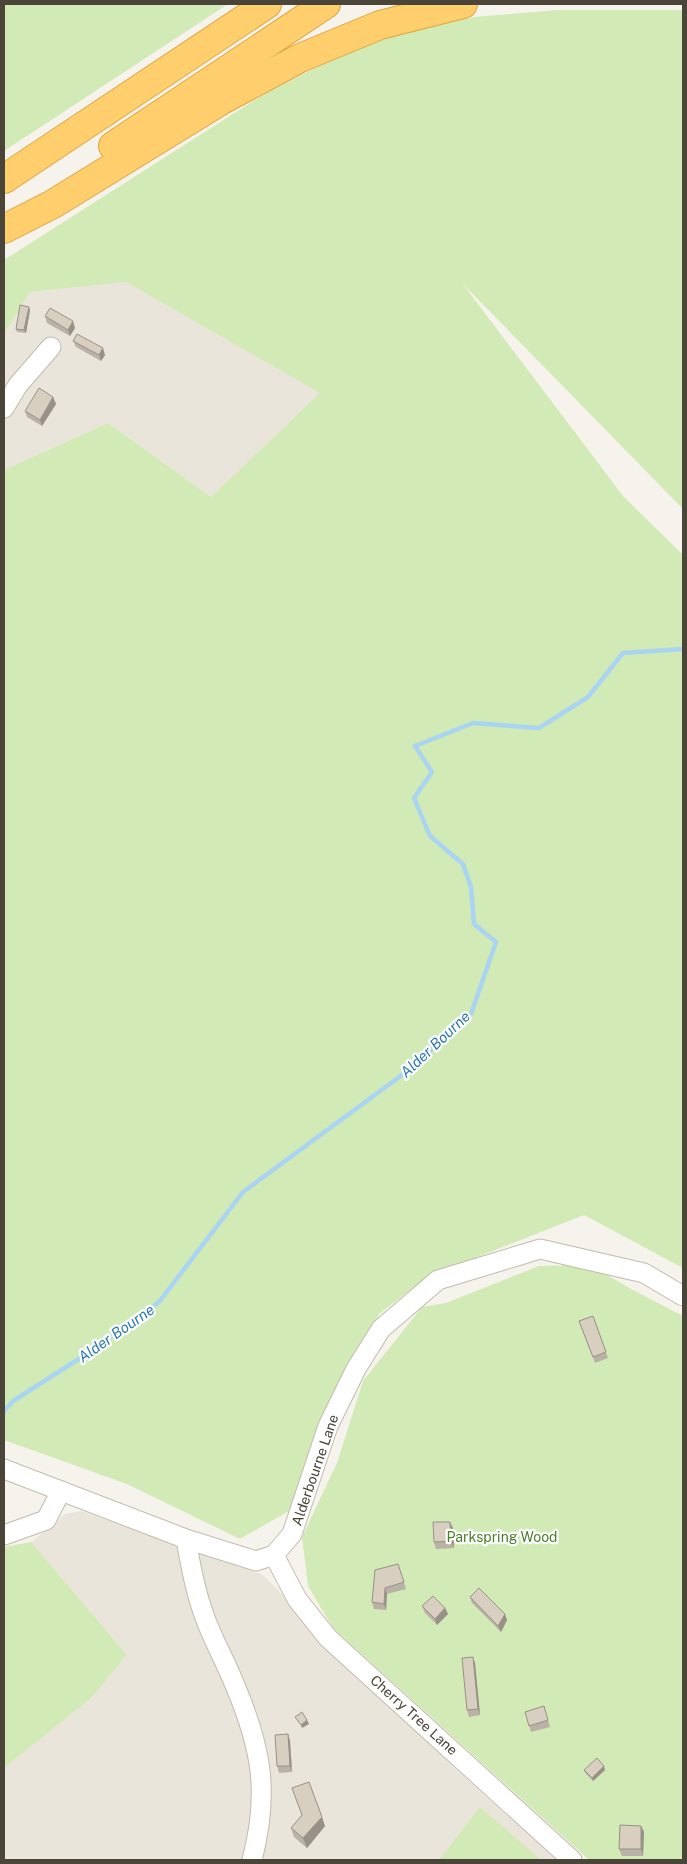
<svg xmlns="http://www.w3.org/2000/svg" width="687" height="1864" font-family="'Public Sans',sans-serif">
	<style>
		.residential { fill: #eae5da }
		.green { fill: #d2eab5 }
		.lines { fill: none; stroke-linecap: round; stroke-linejoin: round }
		.stream { stroke: #a9d4f2; stroke-width: 4.5 }
		.minor-casing { stroke: #c2bbae; stroke-width: 21 }
		.highway-casing { stroke: #e0a43c; stroke-width: 30 }
		.minor { stroke: #fff; stroke-width: 19 }
		.highway { stroke: #ffcf6e; stroke-width: 28 }
		.wall { fill: #bab2a6 }
		.shaded-wall { fill: #979187 }
		.building { fill: #d8cfc1; stroke: #979187 }
		.labels { text-anchor: middle; dominant-baseline: central; stroke-width: 4.5; stroke-linejoin: round; paint-order: stroke }
		.street-label { font-size: 14px; fill: #4b4439; stroke: #fff }
		.park-label { font-size: 14px; fill: #4a7f2a; stroke: #fff }
		.water-label { font-size: 15px; font-style: italic; fill: #2e7ab2; stroke: #fff }
	</style>
	<rect width="100%" height="100%" fill="#f6f3ec"/>
	<g class="residential">
		<path d="M 126,282 L 321,393 L 211,497 L 108,423 L 4,470 L 4,334 L 29,292 Z"/>
		<path d="M 81,1511 L 263,1575 L 450,1764 L 556,1860 L 4,1860 L 4,1768 L 90,1699 L 127,1655 L 31,1542 L 57,1522 L 65,1514 Z"/>
	</g>
	<g class="green">
		<path d="M 4,4 L 228,4 L 4,151 Z"/>
		<path d="M 557,10 L 683,10 L 683,509 L 462,283 L 623,496 L 683,555 L 683,1268 L 584,1215 L 427,1277 L 379,1314 L 327,1408 L 289,1511 L 240,1539 L 127,1484 L 4,1440 L 4,470 L 108,423 L 211,497 L 320,393 L 126,282 L 30,292 L 4,334 L 4,260 L 269,91 L 339,56 L 401,33 L 474,17 Z"/>
		<path d="M 590,1265 L 633,1290 L 683,1316 L 683,1860 L 589,1860 L 333,1628 L 308,1586 L 302,1537 L 337,1463 L 363,1381 L 422,1307 L 446,1303 L 539,1266 Z"/>
		<path d="M 31,1542 L 127,1655 L 90,1699 L 4,1768 L 4,1547 Z"/>
		<path d="M 480,1807 L 541,1860 L 439,1860 Z"/>
	</g>
	<g class="lines">
		<path class="stream" d="M 4,1411 L 13,1401 L 85,1355 L 159,1302 L 243,1192 L 406,1072 L 471,1014 L 496,942 L 474,924 L 471,887 L 463,864 L 430,836 L 414,798 L 432,772 L 415,746 L 473,723 L 539,728 L 588,697 L 623,653 L 683,649"/>
		<g class="minor-casing">
			<g id="minor">
				<path d="M 4,408 L 18,385 L 51,347"/>
				<path d="M 4,1469 L 186,1539 L 256,1561 L 274,1555 L 292,1534 L 328,1426 L 356,1369 L 381,1329 L 438,1280 L 540,1249 L 644,1273 L 683,1296"/>
				<path d="M 4,1535 L 46,1520 L 61,1491"/>
				<path d="M 186,1539 C 190,1563 194,1586 202,1609 C 210,1635 224,1658 234,1683 C 261,1746 270,1792 252,1860"/>
				<path d="M 274,1555 L 297,1599 L 328,1638 L 572,1860"/>
			</g>
		</g>
		<g class="highway-casing">
			<g id="highway">
				<path d="M 113,146 L 326,4"/>
				<path d="M 4,179 L 267,4"/>
				<path d="M 4,229 L 53,204 L 222,100 L 300,58 L 380,25 L 463,4"/>
			</g>
		</g>
		<use href="#minor" class="minor"/>
		<use href="#highway" class="highway"/>
	</g>
	<g class="wall">
		<path d="M 30,310 L 26,333 L 17,332 L 16,329 Z"/>
		<path d="M 45,316 L 75,328 L 70,336 L 47,323 Z"/>
		<path d="M 73,341 L 105,355 L 101,361 L 76,347 Z"/>
		<path d="M 53,397 L 56,404 L 42,426 L 27,417 L 25,411 Z"/>
		<path d="M 593,1316 L 608,1358 L 595,1363 L 579,1321 Z"/>
		<path d="M 453,1528 L 454,1548 L 436,1549 L 434,1542 Z"/>
		<path d="M 398,1564 L 406,1589 L 387,1594 L 386,1610 L 374,1609 L 372,1602 Z"/>
		<path d="M 470,1597 L 507,1620 L 501,1632 L 472,1603 Z"/>
		<path d="M 422,1606 L 445,1608 L 448,1614 L 437,1625 L 425,1613 Z"/>
		<path d="M 475,1663 L 480,1715 L 469,1717 L 467,1710 Z"/>
		<path d="M 544,1706 L 550,1727 L 531,1732 L 525,1712 Z"/>
		<path d="M 288,1734 L 290,1741 L 292,1772 L 279,1773 L 277,1766 Z"/>
		<path d="M 584,1770 L 605,1770 L 593,1781 L 585,1773 Z"/>
		<path d="M 309,1782 L 325,1826 L 307,1848 L 294,1837 L 291,1828 L 302,1815 Z"/>
		<path d="M 641,1826 L 644,1832 L 643,1856 L 622,1856 L 619,1849 Z"/>
	</g>
	<g class="shaded-wall">
		<path d="M 29,307 L 30,310 L 26,333 L 24,330 Z"/>
		<path d="M 73,321 L 75,328 L 70,336 L 68,330 Z"/>
		<path d="M 103,348 L 105,355 L 101,361 L 99,355 Z"/>
		<path d="M 53,397 L 56,404 L 42,426 L 40,420 Z"/>
		<path d="M 450,1522 L 453,1528 L 454,1548 L 451,1541 Z"/>
		<path d="M 385,1588 L 387,1594 L 386,1610 L 384,1604 Z"/>
		<path d="M 445,1608 L 448,1614 L 437,1625 L 435,1619 Z"/>
		<path d="M 505,1614 L 507,1620 L 501,1632 L 498,1626 Z"/>
		<path d="M 473,1657 L 475,1663 L 480,1715 L 478,1709 Z"/>
		<path d="M 307,1720 L 309,1724 L 302,1728 L 301,1725 Z"/>
		<path d="M 288,1734 L 290,1741 L 292,1772 L 290,1766 Z"/>
		<path d="M 604,1766 L 605,1770 L 593,1781 L 592,1778 Z"/>
		<path d="M 322,1817 L 325,1826 L 307,1848 L 303,1838 Z"/>
		<path d="M 641,1826 L 644,1832 L 643,1856 L 641,1849 Z"/>
	</g>
	<g class="building">
		<path d="M 20,305 L 29,307 L 24,330 L 16,329 Z"/>
		<path d="M 50,308 L 73,321 L 68,330 L 45,316 Z"/>
		<path d="M 77,334 L 103,348 L 99,355 L 73,341 Z"/>
		<path d="M 39,388 L 53,397 L 40,420 L 25,411 Z"/>
		<path d="M 593,1316 L 606,1352 L 593,1357 L 579,1321 Z"/>
		<path d="M 433,1522 L 450,1522 L 451,1541 L 434,1542 Z"/>
		<path d="M 398,1564 L 404,1582 L 385,1588 L 384,1604 L 372,1602 L 375,1570 Z"/>
		<path d="M 479,1588 L 505,1614 L 498,1626 L 470,1597 Z"/>
		<path d="M 433,1596 L 445,1608 L 435,1619 L 422,1606 Z"/>
		<path d="M 473,1657 L 478,1709 L 467,1710 L 462,1658 Z"/>
		<path d="M 544,1706 L 548,1720 L 529,1726 L 525,1712 Z"/>
		<path d="M 302,1712 L 307,1720 L 301,1725 L 295,1717 Z"/>
		<path d="M 288,1734 L 290,1766 L 277,1766 L 275,1735 Z"/>
		<path d="M 597,1758 L 604,1766 L 592,1778 L 584,1770 Z"/>
		<path d="M 309,1782 L 322,1817 L 303,1838 L 291,1828 L 302,1815 L 292,1788 Z"/>
		<path d="M 620,1825 L 641,1826 L 641,1849 L 619,1849 Z"/>
	</g>
	<g class="labels">
		<g class="street-label">
			<text transform="translate(315 1470) rotate(-71)">Alderbourne Lane</text>
			<text transform="translate(414 1715) rotate(42)">Cherry Tree Lane</text>
		</g>
		<g class="park-label">
			<text x="502" y="1537">Parkspring Wood</text>
		</g>
		<g class="water-label">
			<text transform="translate(435 1044) rotate(-43)">Alder Bourne</text>
			<text transform="translate(116 1333) rotate(-35)">Alder Bourne</text>
		</g>
	</g>
	<rect width="687" height="1864" fill="none" stroke="#4b4439" stroke-width="10"/>
</svg>
